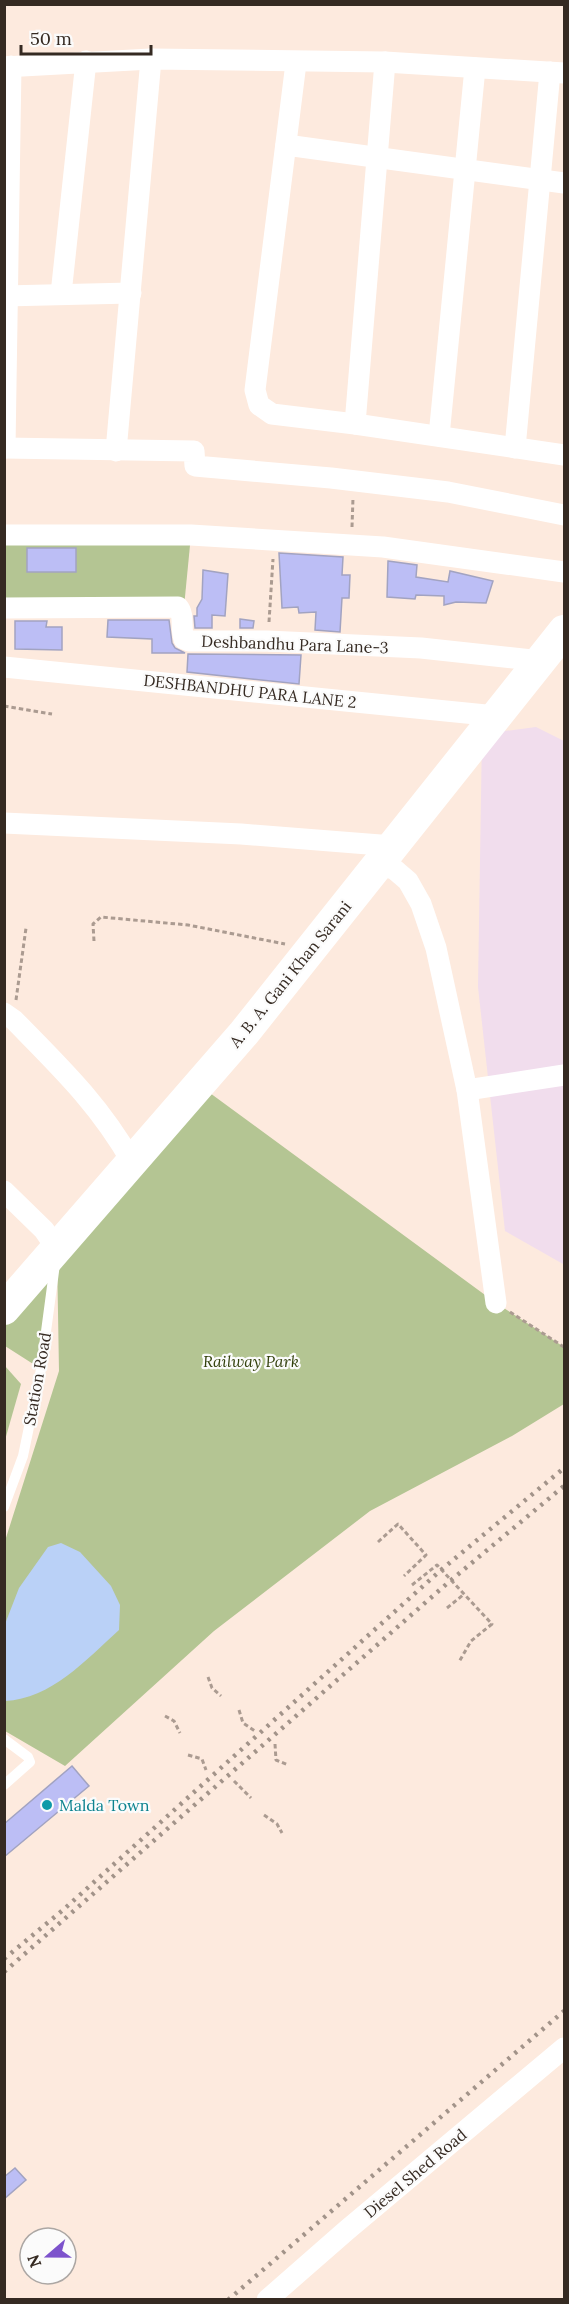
<svg xmlns="http://www.w3.org/2000/svg" width="569" height="2304" font-family="Lora,serif">
	<style>
		.commercial { fill: #f1dded }
		.green { fill: #b4c593 }
		.water { fill: #bad1f7 }
		.building { fill: #bcbef5; stroke: #a2a3c1; stroke-width: 1.5 }
		.lines { fill: none; stroke-linecap: round; stroke-linejoin: round }
		.path { stroke: #ab9b91; stroke-width: 3; stroke-dasharray: 4.5 3; stroke-linecap: butt }
		.lane { stroke: #fff; stroke-width: 10 }
		.street { stroke: #fff; stroke-width: 21 }
		.primary { stroke: #fff; stroke-width: 32 }
		.rail { stroke: #a29389; stroke-width: 4.5; stroke-dasharray: 3 6; stroke-linecap: butt }
		.culture-dot { fill: #0f9aa8; stroke: #fbfbfb; stroke-width: 2 }
		.labels { text-anchor: middle; dominant-baseline: central; stroke-width: 4.5; stroke-linejoin: round; paint-order: stroke }
		.street-label { font-size: 16px; fill: #352a22; stroke: #fbfbfb }
		.park-label { font-size: 16px; font-style: italic; fill: #33410d; stroke: #fbfbfb }
		.culture-label { font-size: 16px; fill: #0d838f; stroke: #fbfbfb; text-anchor: start }
	</style>
	<rect width="100%" height="100%" fill="#fdeade"/>
	<path class="commercial" d="M 536,727 L 564,741 L 563,1264 L 505,1231 L 478,987 L 482,734 Z"/>
	<g class="green">
		<path d="M 4,535 L 191,535 L 184,607 L 5,608 Z"/>
		<path d="M 199,1085 L 496,1303 L 564,1347 L 564,1404 L 512,1436 L 370,1511 L 214,1631 L 65,1766 L 5,1731 L 5,1541 L 59,1371 L 57,1254 L 41,1369 L 5,1346 L 5,1309 Z"/>
		<path d="M 5,1366 L 21,1384 L 5,1440 Z"/>
	</g>
	<path class="water" d="M 61,1543 L 80,1552 L 111,1586 L 120,1605 L 119,1630 C 86,1660 51,1699 5,1701 L 5,1624 L 19,1588 L 48,1547 Z"/>
	<g class="building">
		<rect x="27" y="548" width="49" height="24"/>
		<path d="M 279,553 L 343,557 L 342,575 L 350,575 L 349,598 L 342,598 L 340,632 L 315,630 L 316,612 L 299,613 L 298,607 L 282,608 Z"/>
		<path d="M 388,561 L 417,565 L 416,577 L 448,582 L 450,571 L 493,581 L 486,603 L 456,602 L 444,605 L 444,596 L 416,595 L 415,599 L 387,597 Z"/>
		<path d="M 203,570 L 228,574 L 225,616 L 212,615 L 212,628 L 195,628 L 194,616 L 197,616 L 197,608 L 202,599 Z"/>
		<path d="M 240,619 L 254,621 L 253,628 L 240,628 Z"/>
		<path d="M 108,620 L 169,620 L 172,643 L 175,648 L 185,653 L 152,653 L 152,639 L 107,637 Z"/>
		<path d="M 15,621 L 47,621 L 46,627 L 62,627 L 62,650 L 15,649 Z"/>
		<path d="M 188,654 L 301,655 L 299,684 L 187,672 Z"/>
		<path d="M 72,1766 L 89,1786 L 4,1857 L 4,1824 Z"/>
		<path d="M 15,2168 L 26,2180 L 4,2199 L 4,2177 Z"/>
	</g>
	<g class="lines">
		<g class="path">
			<path d="M 352,527 L 353,498"/>
			<path d="M 269,622 L 273,559"/>
			<path d="M 4,706 L 52,714"/>
			<path d="M 94,941 L 93,924 L 101,917 L 188,925 L 285,944"/>
			<path d="M 16,1000 L 26,928"/>
			<path d="M 510,1312 L 564,1347"/>
			<path d="M 378,1542 L 398,1524 L 426,1555 L 404,1576"/>
			<path d="M 412,1585 L 437,1565 L 492,1624 L 471,1641 L 459,1662"/>
			<path d="M 447,1608 L 463,1595"/>
			<path d="M 208,1677 L 212,1688 L 221,1696"/>
			<path d="M 239,1710 L 243,1723 L 255,1731"/>
			<path d="M 165,1716 L 174,1721 L 180,1733"/>
			<path d="M 275,1744 L 276,1760 L 288,1765"/>
			<path d="M 188,1755 L 202,1759 L 206,1770"/>
			<path d="M 234,1781 L 251,1798"/>
			<path d="M 264,1815 L 277,1824 L 282,1833"/>
		</g>
		<g class="lane">
			<path d="M 4,1507 L 23,1456 L 41,1369 L 55,1264"/>
			<path d="M 4,1739 L 28,1757 L 30,1762 L 4,1785"/>
		</g>
		<g class="street">
			<path d="M 296,63 L 255,390 L 259,405 L 272,414 L 355,424 L 564,455"/>
			<path d="M 4,67 L 151,59 L 385,62 L 564,73"/>
			<path d="M 286,145 L 564,183"/>
			<path d="M 61,294 L 86,61"/>
			<path d="M 4,296 L 131,293"/>
			<path d="M 355,424 L 385,62"/>
			<path d="M 439,436 L 475,68"/>
			<path d="M 4,448 L 194,451 L 195,466 L 331,478 L 448,492 L 564,515"/>
			<path d="M 5,448 L 11,66"/>
			<path d="M 515,448 L 550,72"/>
			<path d="M 116,451 L 151,59"/>
			<path d="M 4,535 L 191,535 L 383,547 L 564,572"/>
			<path d="M 4,608 L 178,607 C 185,615 180,629 184,639 L 189,641 L 267,641 L 421,648 L 541,661"/>
			<path d="M 4,667 L 496,716"/>
			<path d="M 4,823 L 241,834 L 393,846"/>
			<path d="M 377,865 L 394,869 L 408,881 L 421,904 L 436,948 L 467,1090 L 496,1303"/>
			<path d="M 4,1013 L 14,1020 C 60,1067 99,1104 132,1162"/>
			<path d="M 467,1090 L 564,1075"/>
			<path d="M 4,1191 L 44,1230 L 57,1249"/>
			<path d="M 267,2300 L 347,2230 L 564,2048"/>
		</g>
		<path class="primary" d="M 4,1309 L 244,1033 L 564,631"/>
		<g class="rail">
			<path d="M 4,1959 L 63,1910 L 441,1570 L 564,1468"/>
			<path d="M 4,1972 L 450,1581 L 564,1486"/>
			<path d="M 228,2300 L 564,2011"/>
		</g>
	</g>
	<circle class="culture-dot" cx="47" cy="1805" r="6"/>
	<g class="labels">
		<g class="street-label">
			<text transform="translate(295 644) rotate(2)">Deshbandhu Para Lane-3</text>
			<text transform="translate(250 691) rotate(6)">DESHBANDHU PARA LANE 2</text>
			<text transform="translate(290 974) rotate(-51)">A. B. A. Gani Khan Sarani</text>
			<text transform="translate(37 1379) rotate(-80)">Station Road</text>
			<text transform="translate(415 2173) rotate(-40)">Diesel Shed Road</text>
		</g>
		<g class="park-label">
			<text x="251" y="1361">Railway Park</text>
		</g>
		<g class="culture-label">
			<text x="59" y="1805">Malda Town</text>
		</g>
	</g>
	<rect width="569" height="2304" fill="none" stroke="#352a22" stroke-width="12"/>
	<g transform="translate(48 2256) rotate(250)"><circle r="28" fill="#fbfbfb" stroke="#aca7a4" stroke-width="1.5"/>
	<path d="M0-4.5L10 22L0 15L-10 22Z" fill="#7d53cc"/>
	<text y="-9" font-size="16" font-weight="bold" text-anchor="middle" fill="#352a22">N</text>
	</g>
	<path d="M21 45v9h130v-9" fill="none" stroke="#352a22" stroke-width="3"/>
	<text x="30" y="45" font-size="18" fill="#352a22" stroke="#fbfbfb" stroke-width="4.5" paint-order="stroke">50 m</text>
</svg>
